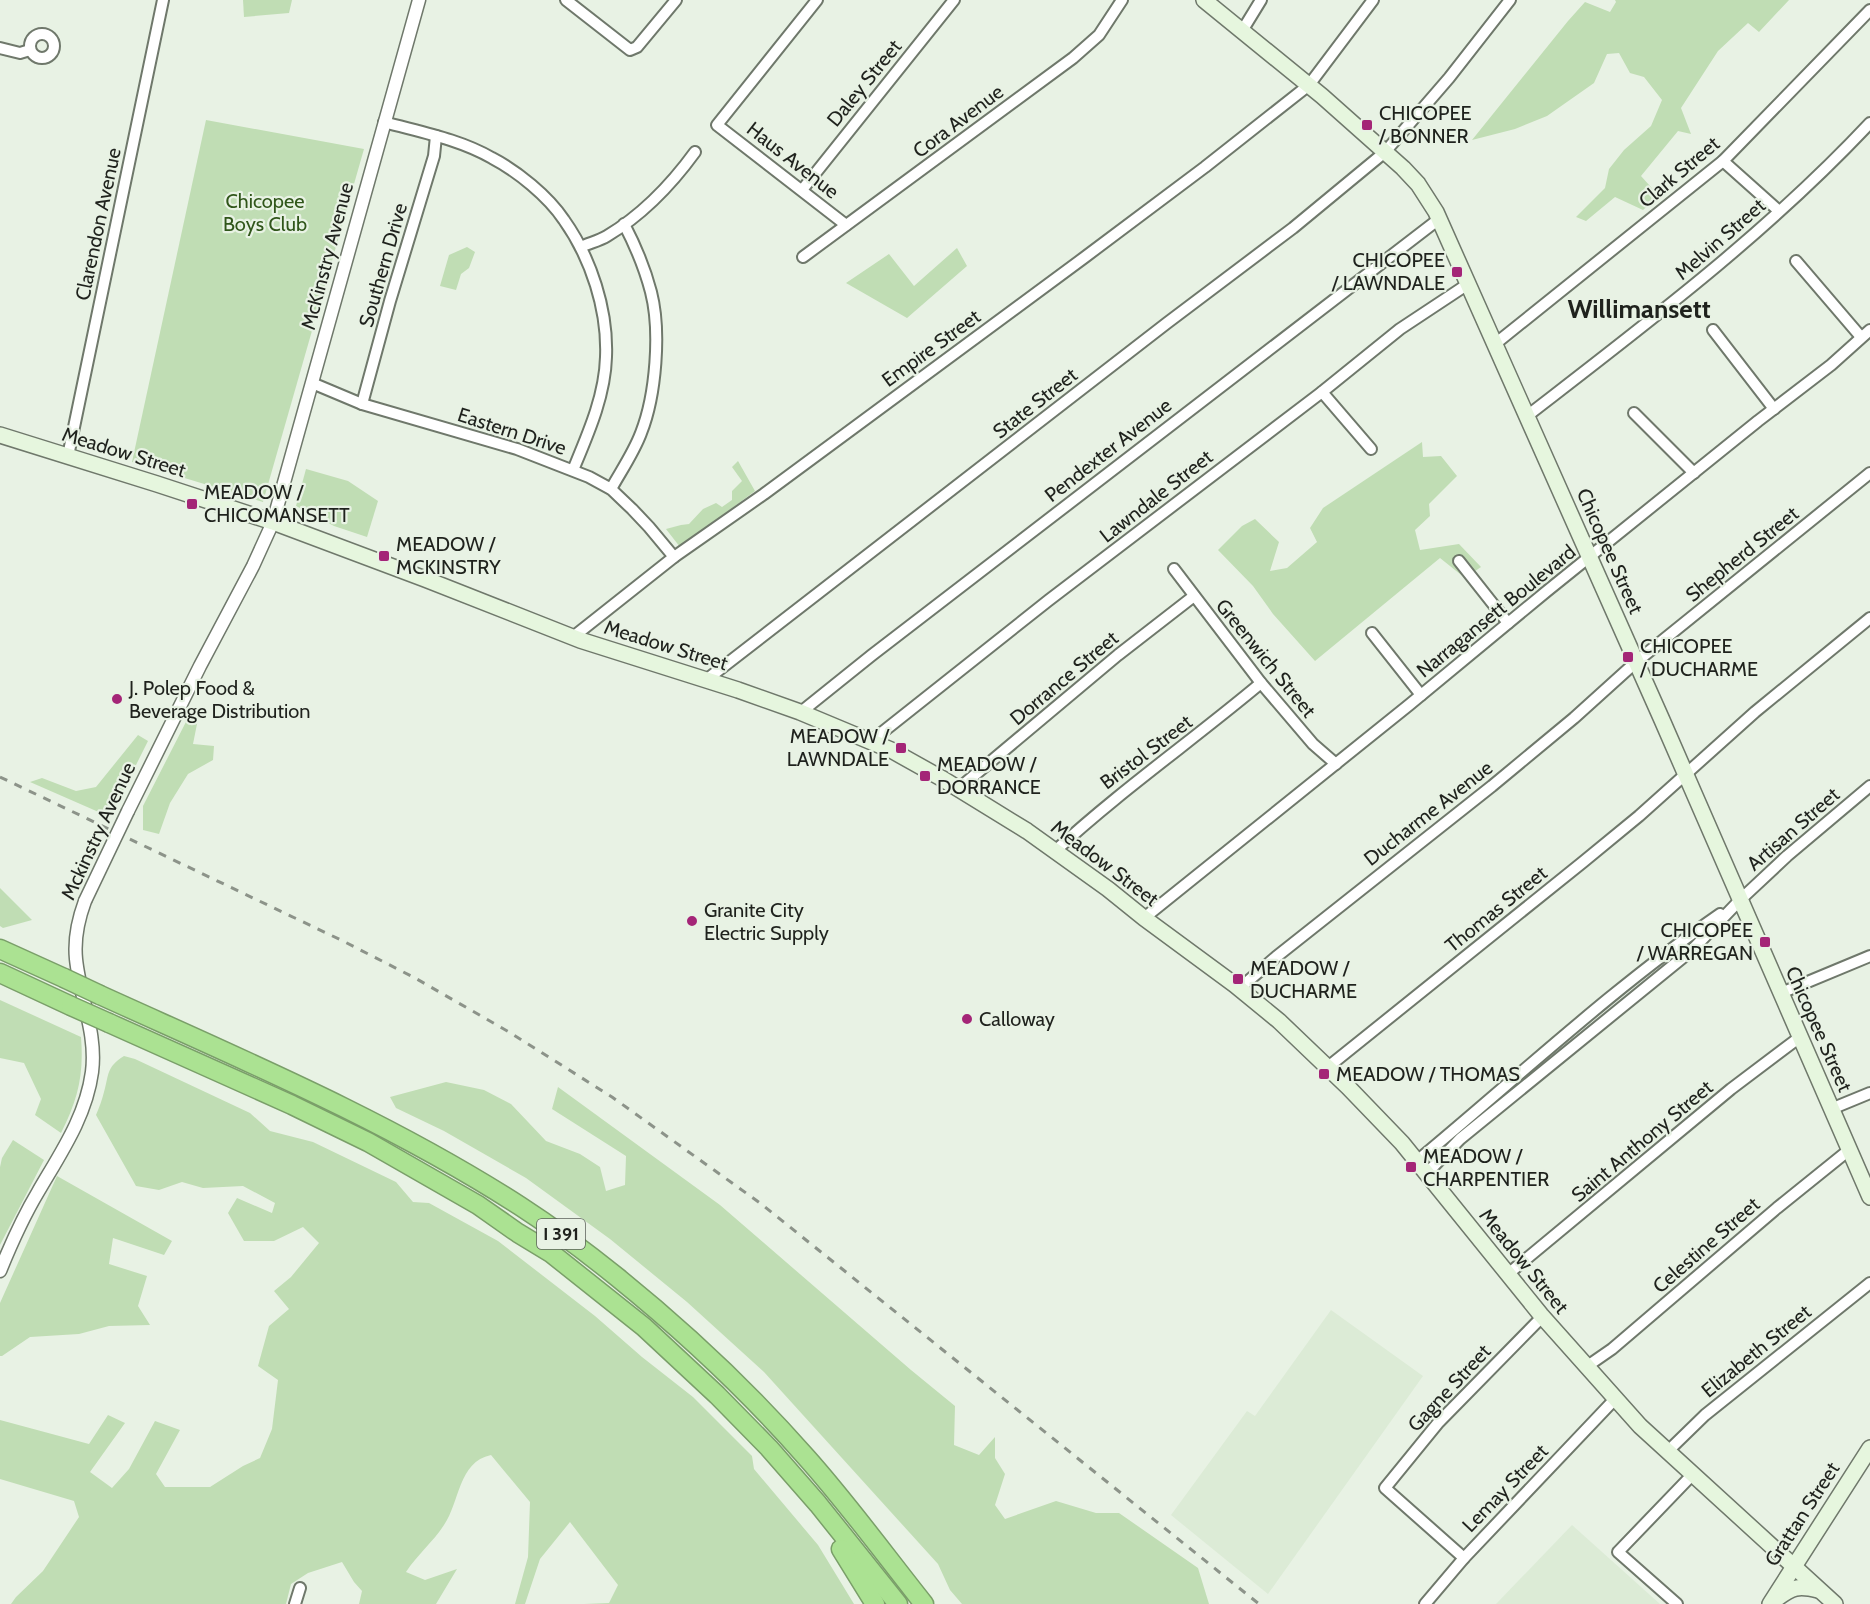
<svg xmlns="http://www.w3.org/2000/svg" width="1870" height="1604" font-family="Cabin,sans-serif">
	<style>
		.built { fill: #dcebd6 }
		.green { fill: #c0ddb4 }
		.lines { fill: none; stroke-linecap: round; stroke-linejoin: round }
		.minor-casing { stroke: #6f786b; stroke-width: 14 }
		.tertiary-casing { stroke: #6f786b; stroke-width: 15 }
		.secondary-casing { stroke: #6f786b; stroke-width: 18 }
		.motorway-casing { stroke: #7a9f69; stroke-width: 21 }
		.minor { stroke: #fff; stroke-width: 10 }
		.tertiary { stroke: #fff; stroke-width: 12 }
		.secondary { stroke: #e6f6de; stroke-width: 15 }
		.motorway { stroke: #abe292; stroke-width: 18 }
		.rail { stroke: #8c9389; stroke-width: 3; stroke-dasharray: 8 8; stroke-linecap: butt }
		.tertiary-bridge-casing { stroke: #6f786b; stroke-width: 15; stroke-linecap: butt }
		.motorway-bridge-casing { stroke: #7a9f69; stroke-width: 21; stroke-linecap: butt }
		.tertiary-bridge { stroke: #fff; stroke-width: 12 }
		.motorway-bridge { stroke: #abe292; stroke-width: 18 }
		.poi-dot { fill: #a42577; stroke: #e8f2e4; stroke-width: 2 }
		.labels { text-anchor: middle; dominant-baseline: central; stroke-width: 4.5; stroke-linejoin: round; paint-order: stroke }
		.shield { fill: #e8f2e4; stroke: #5b6059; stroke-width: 1.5 }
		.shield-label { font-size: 18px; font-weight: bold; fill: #1f221d }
		.street-label { font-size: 20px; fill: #1f221d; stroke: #e8f2e4 }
		.poi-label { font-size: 20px; fill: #1f221d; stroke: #e8f2e4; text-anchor: start }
		.park-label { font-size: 20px; fill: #30561a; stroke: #e8f2e4 }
		.district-label { font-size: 26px; font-weight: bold; fill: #1f221d; stroke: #e8f2e4 }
	</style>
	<rect width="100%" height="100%" fill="#e8f2e4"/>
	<g class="built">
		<path d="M 1331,1310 L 1423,1376 L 1268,1594 L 1171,1515 L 1247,1411 L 1255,1416 Z"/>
		<path d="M 1572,1525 L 1660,1604 L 1496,1604 Z"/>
	</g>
	<g class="green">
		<path d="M 243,0 L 292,0 L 289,13 L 244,17 Z"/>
		<path d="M 1615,0 L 1789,0 L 1759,32 L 1748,23 L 1718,51 L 1681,108 L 1691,134 L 1678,131 L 1641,176 L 1659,196 L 1643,210 L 1615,197 L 1586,221 L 1576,217 L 1605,188 L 1609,169 L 1624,150 L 1651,126 L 1662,100 L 1644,77 L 1630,73 L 1619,53 L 1607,54 L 1594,83 L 1547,116 L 1515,129 L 1472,140 L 1568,21 L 1585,2 L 1610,12 L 1616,2 Z"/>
		<path d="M 206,120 L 364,149 L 263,502 L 132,462 Z"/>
		<path d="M 467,247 L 475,252 L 469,268 L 461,274 L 456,290 L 440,286 L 449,255 Z"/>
		<path d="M 957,248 L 967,266 L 907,318 L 846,283 L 889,254 L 914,286 Z"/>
		<path d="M 1422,442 L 1423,457 L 1441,456 L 1457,476 L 1429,504 L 1430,516 L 1415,530 L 1420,550 L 1459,544 L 1481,567 L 1465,578 L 1440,558 L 1315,661 L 1273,614 L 1253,586 L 1218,550 L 1242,526 L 1255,519 L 1279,542 L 1270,571 L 1287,568 L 1317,542 L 1310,528 L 1323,508 Z"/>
		<path d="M 738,461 L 755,491 L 680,547 L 666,529 L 681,525 L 689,524 L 703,509 L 716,503 L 722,507 L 732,500 L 732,491 L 742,481 L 732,467 Z"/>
		<path d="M 306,469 L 348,481 L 378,501 L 367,537 L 334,526 L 296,506 Z"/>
		<path d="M 189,716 L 198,719 L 193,744 L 214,746 L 213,760 L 188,774 L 170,803 L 159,834 L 143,830 L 143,806 Z"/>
		<path d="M 138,735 L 148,741 L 110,817 L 30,782 L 42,778 L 76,791 L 96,787 Z"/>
		<path d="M 0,888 L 32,920 L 3,928 L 0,926 Z"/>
		<path d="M 0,1000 L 81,1037 C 84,1075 78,1099 61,1133 L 35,1115 L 41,1099 L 24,1063 L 0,1058 Z"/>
		<path d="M 124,1056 L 135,1059 L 250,1113 L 270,1131 L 313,1142 L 396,1182 L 413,1202 L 429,1203 L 498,1241 L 595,1316 L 642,1357 L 693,1397 L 752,1456 L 754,1469 L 818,1545 L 854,1604 L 584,1604 L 609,1603 L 618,1585 L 570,1522 L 540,1559 L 525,1604 L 515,1604 L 528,1557 L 530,1502 L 491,1455 C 458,1462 460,1502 444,1525 C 433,1542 417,1555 406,1572 L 425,1580 L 457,1569 L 436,1604 L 359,1604 L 362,1591 L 354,1582 L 342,1562 L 308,1573 L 291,1584 L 286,1604 L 11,1604 L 16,1597 L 43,1571 L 79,1517 L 74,1501 L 0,1479 L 0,1420 L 89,1444 L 108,1415 L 125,1423 L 90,1472 L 112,1488 L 129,1469 L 155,1421 L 180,1430 L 156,1474 L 165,1487 L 210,1487 L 243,1466 L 260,1458 L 272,1429 L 278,1380 L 258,1366 L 269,1326 L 289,1309 L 274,1291 L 291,1277 L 319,1243 L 303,1227 L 274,1241 L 244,1241 L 228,1213 L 237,1198 L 272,1213 L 275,1203 L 243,1186 L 203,1188 L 182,1182 L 159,1190 L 136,1186 L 96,1115 C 99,1108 102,1100 104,1092 C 109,1075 106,1067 124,1056 Z"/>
		<path d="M 446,1082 L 484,1090 L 511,1104 L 546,1141 L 580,1154 L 600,1167 L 606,1191 L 625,1185 L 626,1156 L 552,1109 L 558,1087 L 720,1205 L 911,1370 L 955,1406 L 954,1445 L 979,1455 L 995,1437 L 995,1458 L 1005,1474 L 995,1505 L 1005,1519 L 1056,1501 L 1096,1513 L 1119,1513 L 1198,1568 L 1209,1604 L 962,1604 L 950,1590 L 938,1564 L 764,1372 L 687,1302 L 610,1239 L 526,1178 L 444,1131 L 396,1108 L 390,1097 Z"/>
		<path d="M 13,1140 L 44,1160 L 0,1245 L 0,1167 L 2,1158 Z"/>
		<path d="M 57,1176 L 172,1241 L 164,1255 L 113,1238 L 109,1264 L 147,1276 L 138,1306 L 150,1325 L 109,1326 L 79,1334 L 30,1337 L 2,1356 L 0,1356 L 0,1303 Z"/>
	</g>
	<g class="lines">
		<g class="minor-casing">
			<g id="minor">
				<path d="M 566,0 L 630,50 L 637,47 L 676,0"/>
				<path d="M 817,0 L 717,125 L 846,225"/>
				<path d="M 1242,31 L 1261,0"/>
				<circle cx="42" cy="46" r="12"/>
				<path d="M 0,48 L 20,53 L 30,50"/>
				<path d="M 384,122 C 420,132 459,139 492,158 C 517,171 548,196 564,220 C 591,258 608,310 606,357 C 605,396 588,434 573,470"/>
				<path d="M 1723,161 L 1779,211"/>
				<path d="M 802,190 L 954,0"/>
				<path d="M 581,247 C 589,243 599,241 607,236 C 642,215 671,185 695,152"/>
				<path d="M 803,257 L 1073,58 L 1099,35 L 1122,0"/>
				<path d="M 1796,261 L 1861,337"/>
				<path d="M 1713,330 L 1774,409"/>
				<path d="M 1495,344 L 1723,161 L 1870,10"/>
				<path d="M 312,383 L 362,404 L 517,449 L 589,477 L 611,489 L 632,509 L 649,527 L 674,557"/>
				<path d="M 1322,392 L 1371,449"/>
				<path d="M 362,404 L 390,301 L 434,156 L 436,136"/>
				<path d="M 1634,413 L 1694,473"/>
				<path d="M 1527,416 C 1646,324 1767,233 1870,123"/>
				<path d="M 68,456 L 163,0"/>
				<path d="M 611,489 C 621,471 634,452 641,433 C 656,395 661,331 651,292 C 645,269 635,245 624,224"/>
				<path d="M 1459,561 L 1508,623"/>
				<path d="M 1174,569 L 1261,683 L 1313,744 L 1336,764"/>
				<path d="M 1372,633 L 1421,695"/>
				<path d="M 573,637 L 674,557 L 764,494 L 1085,257 L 1205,167 L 1309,85 L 1373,0"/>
				<path d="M 706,680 L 1167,323 L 1293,228 L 1385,152 L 1449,78 L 1510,0"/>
				<path d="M 801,712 L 872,655 L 1439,219"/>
				<path d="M 870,742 L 1049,600 L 1322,392 L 1400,329 L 1468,284"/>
				<path d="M 958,789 L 1118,655 L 1194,596"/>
				<path d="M 1055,851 C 1120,791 1193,740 1261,683"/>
				<path d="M 1144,918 L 1409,705 L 1547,591 L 1758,421 L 1831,365 L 1870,330"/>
				<path d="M 1240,988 L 1276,957 L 1492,786 L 1574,718 L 1636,662 L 1870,473"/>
				<path d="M 1781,993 L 1870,956"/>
				<path d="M 1328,1067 L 1583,862 L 1639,816 L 1755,712 L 1870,618"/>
				<path d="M 1831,1109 L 1870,1093"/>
				<path d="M 1417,1161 C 1517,1078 1613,988 1720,914"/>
				<path d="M 1427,1173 L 1460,1139 L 1692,950 L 1740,900 L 1787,856 L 1870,786"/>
				<path d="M 1508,1274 L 1731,1089 L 1800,1037"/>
				<path d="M 1586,1367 L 1612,1349 L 1777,1208 L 1849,1150"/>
				<path d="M 1667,1452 L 1705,1415 L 1870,1283"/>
				<path d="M 1464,1558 L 1385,1488 L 1438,1423 L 1542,1317"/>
				<path d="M 295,1604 L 300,1588"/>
				<path d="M 1425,1604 L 1464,1558 L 1615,1399"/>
				<path d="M 1677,1604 L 1618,1552 L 1693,1474"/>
			</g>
		</g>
		<g class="tertiary-casing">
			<g id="tertiary">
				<path d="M 128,811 L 200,666 L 253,566 L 273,522 L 419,0"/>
				<path d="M 0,1271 C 11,1244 23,1217 38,1192 C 60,1154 86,1117 92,1072 C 97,1033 80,998 76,959 C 74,939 78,920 85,901"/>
			</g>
		</g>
		<g class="secondary-casing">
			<g id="secondary">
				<path d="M 1204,0 L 1322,96 L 1403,168 L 1418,184 L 1436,212 L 1662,720 L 1870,1197"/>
				<path d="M 0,435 L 157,484 L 273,522 L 425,579 L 580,640 L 738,690 L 800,712 L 891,750 L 941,778 L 1027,831 L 1108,889 L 1144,918 L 1235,985 L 1279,1021 L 1348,1087 L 1402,1143 L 1541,1315 L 1640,1426 L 1835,1604"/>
				<path d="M 1775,1600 C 1792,1587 1798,1585 1818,1590"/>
				<path d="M 1770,1604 L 1870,1448"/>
			</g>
		</g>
		<g class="motorway-casing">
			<g id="motorway">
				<path d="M 0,949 L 64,978"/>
				<path d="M 0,973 L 71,1006"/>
				<path d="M 100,995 C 243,1060 388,1121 520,1206 C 554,1228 586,1252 617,1277 C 685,1332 749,1392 806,1457 C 848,1504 885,1555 924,1604"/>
				<path d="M 109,1023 L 292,1105 L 368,1142 L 478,1205 L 518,1233 L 551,1253 L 644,1327 L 717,1395 L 769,1448 L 818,1504 L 898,1604"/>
				<path d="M 841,1549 L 875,1604"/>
			</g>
		</g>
		<use href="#minor" class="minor"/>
		<use href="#tertiary" class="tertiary"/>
		<use href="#secondary" class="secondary"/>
		<use href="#motorway" class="motorway"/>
		<path class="rail" d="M 0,777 L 343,941 L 415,978 L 509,1032 L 612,1097 L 760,1203 L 1259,1604"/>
		<g class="tertiary-bridge-casing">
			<path id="tertiary-bridge" d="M 85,901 L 128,811"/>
		</g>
		<g class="motorway-bridge-casing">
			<g id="motorway-bridge">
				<path d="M 64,978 L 100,995"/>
				<path d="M 71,1006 L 109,1023"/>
			</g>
		</g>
		<use href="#tertiary-bridge" class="tertiary-bridge"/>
		<use href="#motorway-bridge" class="motorway-bridge"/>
	</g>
	<g class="poi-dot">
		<rect x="1361" y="119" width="12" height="12" rx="3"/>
		<rect x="1451" y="266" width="12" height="12" rx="3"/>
		<rect x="186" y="498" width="12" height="12" rx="3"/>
		<rect x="378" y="550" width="12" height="12" rx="3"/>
		<rect x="1622" y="651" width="12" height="12" rx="3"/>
		<circle cx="117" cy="699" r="6"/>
		<rect x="895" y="742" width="12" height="12" rx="3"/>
		<rect x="919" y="770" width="12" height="12" rx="3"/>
		<circle cx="692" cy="921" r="6"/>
		<rect x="1759" y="936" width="12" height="12" rx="3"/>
		<rect x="1232" y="973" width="12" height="12" rx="3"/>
		<circle cx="967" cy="1019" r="6"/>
		<rect x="1318" y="1068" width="12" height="12" rx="3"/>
		<rect x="1405" y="1161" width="12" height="12" rx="3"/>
	</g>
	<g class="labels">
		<rect class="shield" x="537" y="1219" width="48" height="30" rx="4.5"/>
		<g class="shield-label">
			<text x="561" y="1234">I 391</text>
		</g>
		<g class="street-label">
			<text transform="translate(864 83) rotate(-51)">Daley Street</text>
			<text transform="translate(958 121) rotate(-37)">Cora Avenue</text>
			<text transform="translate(793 160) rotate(38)">Haus Avenue</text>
			<text transform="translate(1679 172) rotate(-40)">Clark Street</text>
			<text transform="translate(98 224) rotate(-78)">Clarendon Avenue</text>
			<text transform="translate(1720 239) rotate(-41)">Melvin Street</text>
			<text transform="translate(327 256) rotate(-75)">McKinstry Avenue</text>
			<text transform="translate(383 265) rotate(-74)">Southern Drive</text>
			<text transform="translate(931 348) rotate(-36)">Empire Street</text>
			<text transform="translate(1035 403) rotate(-38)">State Street</text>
			<text transform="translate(512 431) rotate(18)">Eastern Drive</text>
			<text transform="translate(1108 450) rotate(-38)">Pendexter Avenue</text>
			<text transform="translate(124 452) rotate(17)">Meadow Street</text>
			<text transform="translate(1156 496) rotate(-38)">Lawndale Street</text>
			<text transform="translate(1610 551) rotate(66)">Chicopee Street</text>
			<text transform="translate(1742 554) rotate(-39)">Shepherd Street</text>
			<text transform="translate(1496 611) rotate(-39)">Narragansett Boulevard</text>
			<text transform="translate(666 645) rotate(17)">Meadow Street</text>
			<text transform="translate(1266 658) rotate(51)">Greenwich Street</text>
			<text transform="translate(1064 678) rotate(-40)">Dorrance Street</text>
			<text transform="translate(1146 752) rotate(-37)">Bristol Street</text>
			<text transform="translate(1428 813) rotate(-38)">Ducharme Avenue</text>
			<text transform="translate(1793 829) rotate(-41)">Artisan Street</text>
			<text transform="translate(98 831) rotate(-65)">Mckinstry Avenue</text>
			<text transform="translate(1105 863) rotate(37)">Meadow Street</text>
			<text transform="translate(1496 909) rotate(-39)">Thomas Street</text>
			<text transform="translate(1819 1029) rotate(66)">Chicopee Street</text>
			<text transform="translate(1642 1141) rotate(-40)">Saint Anthony Street</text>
			<text transform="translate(1706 1245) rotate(-41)">Celestine Street</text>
			<text transform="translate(1524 1261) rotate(51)">Meadow Street</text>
			<text transform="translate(1756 1351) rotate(-39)">Elizabeth Street</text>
			<text transform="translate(1449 1388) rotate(-47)">Gagne Street</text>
			<text transform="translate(1505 1488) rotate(-46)">Lemay Street</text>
			<text transform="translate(1802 1514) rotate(-57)">Grattan Street</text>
		</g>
		<g class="poi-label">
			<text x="1379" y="113">CHICOPEE<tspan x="1379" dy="23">/ BONNER</tspan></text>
			<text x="1445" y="260" text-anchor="end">CHICOPEE<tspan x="1445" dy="23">/ LAWNDALE</tspan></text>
			<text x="204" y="492">MEADOW /<tspan x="204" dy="23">CHICOMANSETT</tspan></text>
			<text x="396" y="544">MEADOW /<tspan x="396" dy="23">MCKINSTRY</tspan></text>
			<text x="1640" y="646">CHICOPEE<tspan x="1640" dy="23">/ DUCHARME</tspan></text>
			<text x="129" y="688">J. Polep Food &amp;<tspan x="129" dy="23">Beverage Distribution</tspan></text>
			<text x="889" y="736" text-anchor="end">MEADOW /<tspan x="889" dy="23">LAWNDALE</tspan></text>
			<text x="937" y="764">MEADOW /<tspan x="937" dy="23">DORRANCE</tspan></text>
			<text x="704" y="910">Granite City<tspan x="704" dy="23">Electric Supply</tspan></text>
			<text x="1753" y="930" text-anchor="end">CHICOPEE<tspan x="1753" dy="23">/ WARREGAN</tspan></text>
			<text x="1250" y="968">MEADOW /<tspan x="1250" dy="23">DUCHARME</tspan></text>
			<text x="979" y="1019">Calloway</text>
			<text x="1336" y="1074">MEADOW / THOMAS</text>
			<text x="1423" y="1156">MEADOW /<tspan x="1423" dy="23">CHARPENTIER</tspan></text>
		</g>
		<g class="park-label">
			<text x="265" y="201">Chicopee<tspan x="265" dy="23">Boys Club</tspan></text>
		</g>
		<g class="district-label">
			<text x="1639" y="309">Willimansett</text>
		</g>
	</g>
</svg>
